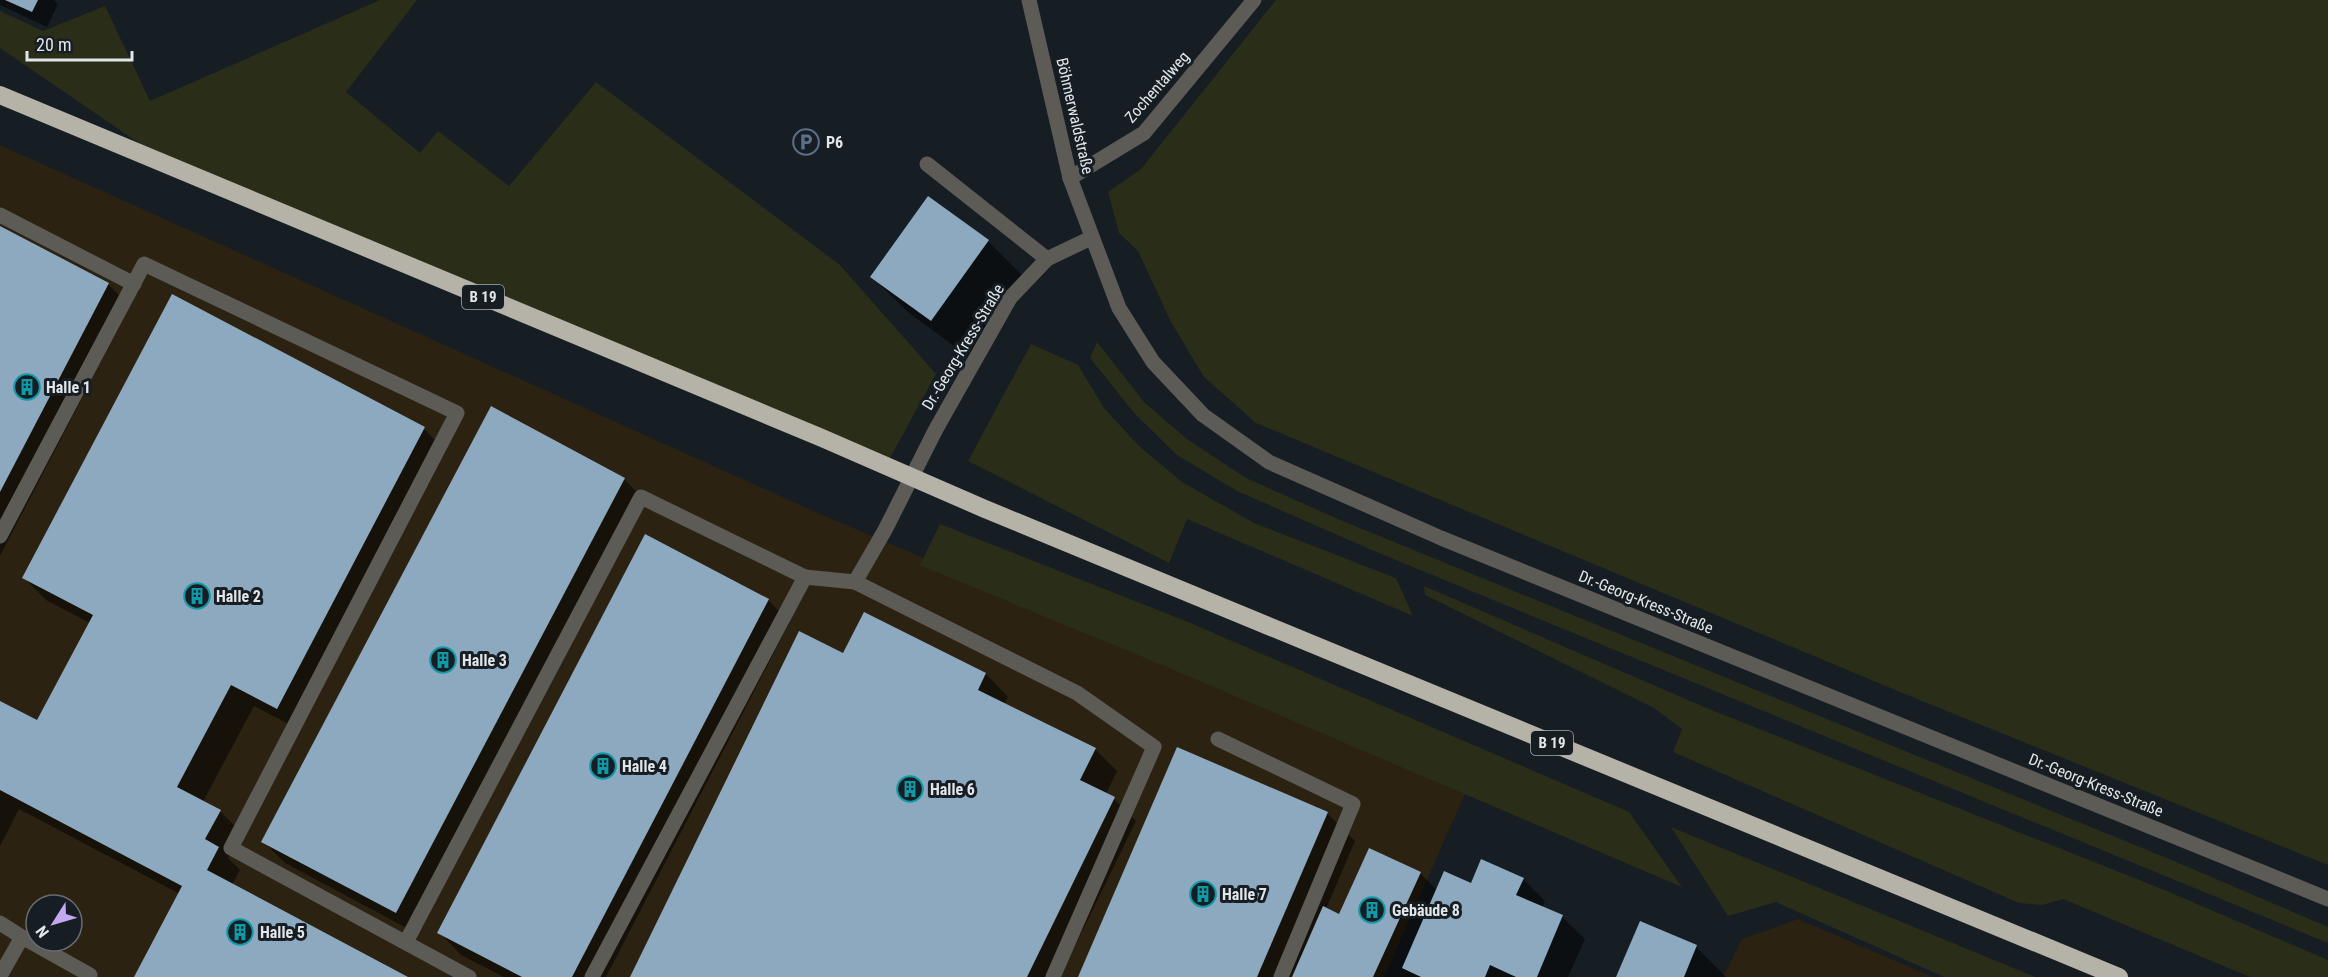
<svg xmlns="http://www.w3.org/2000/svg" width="2328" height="977" font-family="'Roboto Condensed',sans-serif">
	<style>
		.industrial { fill: #2b2212; fill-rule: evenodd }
		.green { fill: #2a2e19 }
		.shadow { fill: #0007 }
		.building { fill: #8da9c0 }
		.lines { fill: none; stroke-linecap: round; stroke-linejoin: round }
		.lane { stroke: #5c5b56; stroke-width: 15 }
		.street { stroke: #5c5b56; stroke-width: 15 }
		.highway { stroke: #b5b2a7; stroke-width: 18 }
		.labels { text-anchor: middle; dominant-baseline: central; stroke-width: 6; stroke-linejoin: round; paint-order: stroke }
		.shield { fill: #161d23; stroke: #a4aaae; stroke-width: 1.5 }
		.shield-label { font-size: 15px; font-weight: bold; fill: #e1e6ea }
		.street-label { font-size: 16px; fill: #e1e6ea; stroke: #161d23 }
		.poi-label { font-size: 16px; font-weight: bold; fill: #e1e6ea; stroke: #161d23; text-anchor: start }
	</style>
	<rect width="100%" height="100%" fill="#161d23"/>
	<g class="industrial">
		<path d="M 0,145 L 818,513 L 947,568 L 1472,778 L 1384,977 L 0,977 ZM 36,905 L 72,905 L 72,941 L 36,941 Z"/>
		<path d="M 1798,919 L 1933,977 L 1723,977 L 1742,939 Z"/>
	</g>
	<g class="green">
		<path d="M 380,0 L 417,0 L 346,92 L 420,153 L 438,131 L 509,186 L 596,82 L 840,265 L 936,374 L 890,458 L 149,150 L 0,48 L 0,11 L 43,31 L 105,6 L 150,101 Z"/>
		<path d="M 1276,0 L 2328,0 L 2328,865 L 1917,699 L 1256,423 L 1204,377 L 1171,322 L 1138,251 L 1119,233 L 1108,192 L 1141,169 Z"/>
		<path d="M 1097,342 L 1144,402 L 1187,439 L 1246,478 L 1338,519 L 2174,861 L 2328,927 L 2328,943 L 1374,551 L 1237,491 L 1177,455 L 1135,414 L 1090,358 Z"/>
		<path d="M 1031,344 L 1078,365 L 1104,408 L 1140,447 L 1182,482 L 1254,523 L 1396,578 L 1413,616 L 1187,519 L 1169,563 L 968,461 Z"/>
		<path d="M 940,524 L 1188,622 L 1629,812 L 1682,887 L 1167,667 L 920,565 Z"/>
		<path d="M 1424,586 L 1709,709 L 2162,889 L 2328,960 L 2328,977 L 2250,977 L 2063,899 L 2042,905 L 2019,903 L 1673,752 L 1682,729 L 1654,708 L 1425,595 Z"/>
		<path d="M 1671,827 L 2035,977 L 1944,977 L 1776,902 L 1728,916 Z"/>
	</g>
	<g class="shadow">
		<path d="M 0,0 L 54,0 L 58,4 L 47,27 L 0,5 Z"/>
		<path d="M 929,198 L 988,241 L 1025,278 L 968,356 L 909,313 L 872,277 Z"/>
		<path d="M 0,227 L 108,284 L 130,306 L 0,556 Z"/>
		<path d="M 424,429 L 446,451 L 300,730 L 254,706 L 203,802 L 220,811 L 242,833 L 228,858 L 240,870 L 232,885 L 405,977 L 136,977 L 180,894 L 19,809 L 0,846 L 0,702 L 38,722 L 90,623 L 46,600 L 24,578 Z"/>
		<path d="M 624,479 L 646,501 L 418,934 L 285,863 L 263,841 Z"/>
		<path d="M 768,600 L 790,622 L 606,977 L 504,977 L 461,955 L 439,932 Z"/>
		<path d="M 864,614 L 986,674 L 1008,697 L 1004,705 L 1095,749 L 1117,771 L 1106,794 L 1114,799 L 1136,821 L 1060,977 L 631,977 L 844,655 Z"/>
		<path d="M 1327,813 L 1355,841 L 1326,909 L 1340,916 L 1420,873 L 1437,890 L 1523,879 L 1545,901 L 1542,908 L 1562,917 L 1585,939 L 1568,977 L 1080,977 Z"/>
		<path d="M 1696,947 L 1726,977 L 1618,977 Z"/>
	</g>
	<g class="building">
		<path d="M 5,0 L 38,0 L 32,12 Z"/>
		<path d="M 928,196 L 989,240 L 931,321 L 870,277 Z"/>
		<path d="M 0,226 L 109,283 L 0,492 Z"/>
		<path d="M 172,294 L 425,427 L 277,709 L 231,685 L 177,787 L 221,810 L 205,839 L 219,847 L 207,870 L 408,977 L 134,977 L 182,886 L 0,790 L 0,701 L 37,720 L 93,615 L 22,578 Z"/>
		<path d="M 491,406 L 625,478 L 396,913 L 261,842 Z"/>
		<path d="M 645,534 L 769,599 L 572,977 L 522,977 L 437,933 Z"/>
		<path d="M 864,612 L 986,673 L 978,690 L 1096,748 L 1080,780 L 1115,797 L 1027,977 L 630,977 L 799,631 L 843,653 Z"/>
		<path d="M 1177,747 L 1328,812 L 1257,977 L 1078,977 Z"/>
		<path d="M 1369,848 L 1421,872 L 1373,977 L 1292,977 L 1323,906 L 1339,914 Z"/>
		<path d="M 1481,859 L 1524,878 L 1516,895 L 1563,915 L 1537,977 L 1516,977 L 1490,965 L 1485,977 L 1421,977 L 1402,968 L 1444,871 L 1471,883 Z"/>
		<path d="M 1640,921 L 1697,945 L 1684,977 L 1616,977 Z"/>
	</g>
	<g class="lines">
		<g class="lane">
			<path d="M 927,164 L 1047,259 L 1091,238"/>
			<path d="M 0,215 L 134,284"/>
			<path d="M 0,536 L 144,264 L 457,413 L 231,848 L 469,977"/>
			<path d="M 855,582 L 1077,693 L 1154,747 L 1053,977"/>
			<path d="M 1218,739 L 1353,804 L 1281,977"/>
			<path d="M 0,923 L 22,937"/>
			<path d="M 406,942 L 641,497 L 805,577"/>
			<path d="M 0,976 L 22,937 L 90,975"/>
			<path d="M 592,977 L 805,577 L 855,582 L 885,530 L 936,429 L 1010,298 L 1047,259"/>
		</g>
		<g class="street">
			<path d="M 1029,0 L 1070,178 L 1119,308 L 1153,362 L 1203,415 L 1269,462 L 1441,538 L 2328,899"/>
			<path d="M 1070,178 L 1144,133 L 1254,0"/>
		</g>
		<path class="highway" d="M 0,95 L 822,438 L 985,509 L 2119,977"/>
	</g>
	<defs>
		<g id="parking-ring" transform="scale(1.35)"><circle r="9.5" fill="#161d23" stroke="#5c6f8a" stroke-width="1.5"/><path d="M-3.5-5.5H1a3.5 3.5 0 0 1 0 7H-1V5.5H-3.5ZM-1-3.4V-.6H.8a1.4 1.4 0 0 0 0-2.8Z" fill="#5c6f8a"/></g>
		<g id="building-ring" transform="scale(1.35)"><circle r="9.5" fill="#161d23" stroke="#0f9aa8" stroke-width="1.5"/><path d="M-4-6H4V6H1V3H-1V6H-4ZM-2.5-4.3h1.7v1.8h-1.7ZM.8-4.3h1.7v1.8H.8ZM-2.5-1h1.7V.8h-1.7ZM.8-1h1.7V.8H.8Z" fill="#0f9aa8"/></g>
	</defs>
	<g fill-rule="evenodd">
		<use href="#parking-ring" x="806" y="142"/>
		<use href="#building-ring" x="27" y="387"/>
		<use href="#building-ring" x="197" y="596"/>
		<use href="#building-ring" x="443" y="660"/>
		<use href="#building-ring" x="603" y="766"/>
		<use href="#building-ring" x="910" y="789"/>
		<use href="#building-ring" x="1203" y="894"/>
		<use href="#building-ring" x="1372" y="910"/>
		<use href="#building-ring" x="240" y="932"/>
	</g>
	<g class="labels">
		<g class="shield">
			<rect x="462" y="285" width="42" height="24" rx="4.5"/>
			<rect x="1531" y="731" width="42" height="24" rx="4.5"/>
		</g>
		<g class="shield-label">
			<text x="483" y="297">B 19</text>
			<text x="1552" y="743">B 19</text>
		</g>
		<g class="street-label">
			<text transform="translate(1157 87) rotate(-49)">Zochentalweg</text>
			<text transform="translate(1075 116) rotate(77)">Böhmerwaldstraße</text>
			<text transform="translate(963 347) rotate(-59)">Dr.-Georg-Kress-Straße</text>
			<text transform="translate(1646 602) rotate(22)">Dr.-Georg-Kress-Straße</text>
			<text transform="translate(2096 785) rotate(22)">Dr.-Georg-Kress-Straße</text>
		</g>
		<g class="poi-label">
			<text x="826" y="142">P6</text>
			<text x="46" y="387">Halle 1</text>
			<text x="216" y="596">Halle 2</text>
			<text x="462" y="660">Halle 3</text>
			<text x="622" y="766">Halle 4</text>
			<text x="930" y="789">Halle 6</text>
			<text x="1222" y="894">Halle 7</text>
			<text x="1392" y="910">Gebäude 8</text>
			<text x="260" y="932">Halle 5</text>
		</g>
	</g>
	<g transform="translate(54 923) rotate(233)"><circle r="28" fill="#161d23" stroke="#676d73" stroke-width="1.5"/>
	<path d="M0-4.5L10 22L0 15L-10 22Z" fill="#c4a7f1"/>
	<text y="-9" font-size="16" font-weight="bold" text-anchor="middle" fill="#e1e6ea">N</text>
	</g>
	<path d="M27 51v9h105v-9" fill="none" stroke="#e1e6ea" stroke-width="3"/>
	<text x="36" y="51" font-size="18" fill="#e1e6ea" stroke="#161d23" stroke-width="4.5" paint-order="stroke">20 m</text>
</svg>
